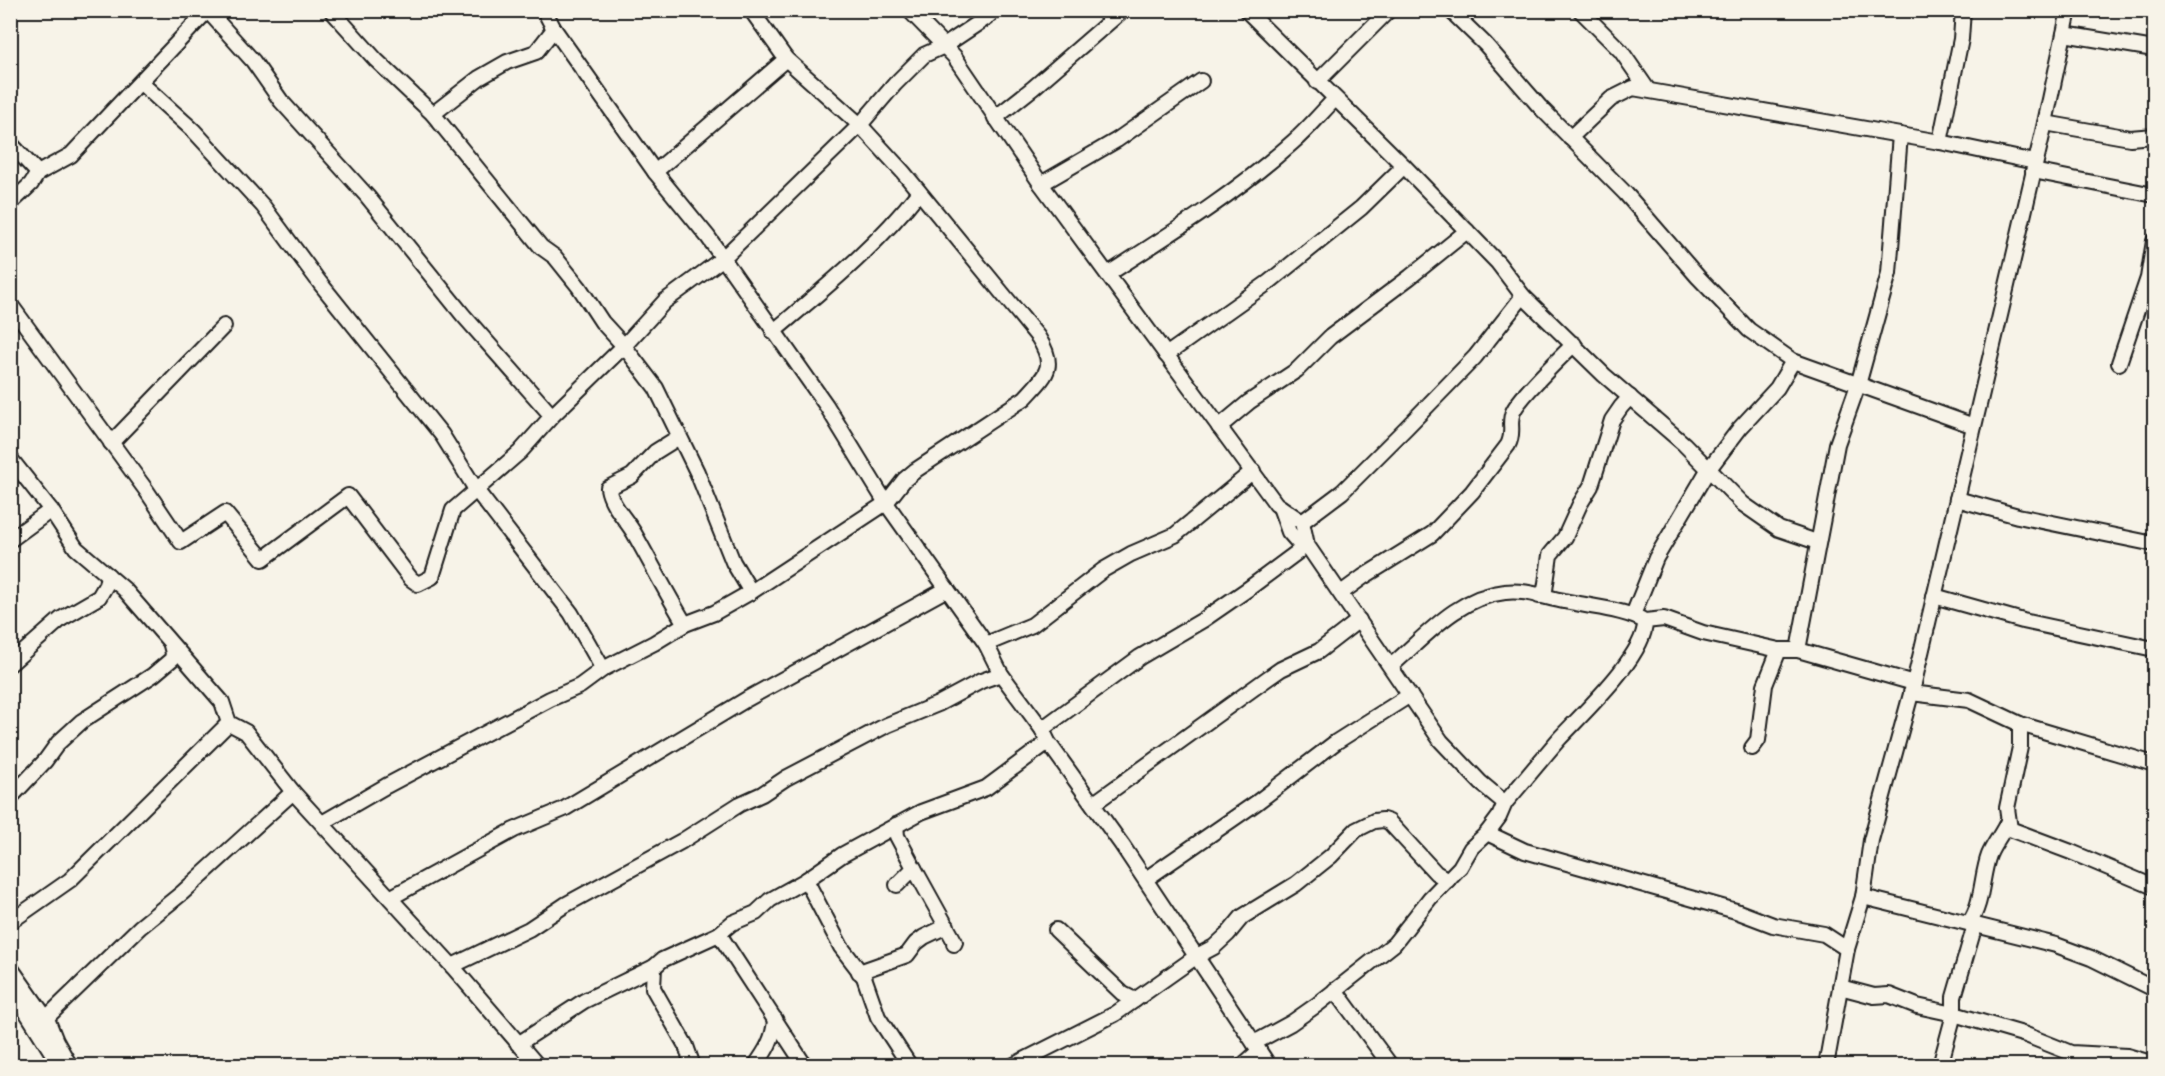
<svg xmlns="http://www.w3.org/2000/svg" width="2165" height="1076" font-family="Kalam,sans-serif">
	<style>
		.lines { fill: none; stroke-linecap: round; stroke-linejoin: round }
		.minor-casing { stroke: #1c1c1c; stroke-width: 18 }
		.minor { stroke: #f7f3e8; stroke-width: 14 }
	</style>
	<rect width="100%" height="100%" fill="#f7f3e8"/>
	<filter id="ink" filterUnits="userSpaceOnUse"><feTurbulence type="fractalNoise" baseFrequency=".0167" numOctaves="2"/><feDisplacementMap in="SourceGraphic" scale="12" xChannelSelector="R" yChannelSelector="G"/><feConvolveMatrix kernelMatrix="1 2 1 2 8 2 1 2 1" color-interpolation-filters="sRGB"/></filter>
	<g filter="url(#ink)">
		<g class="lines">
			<g class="minor-casing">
				<g id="minor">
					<path d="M 331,10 L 376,60 L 433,114 L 541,247 L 555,257 L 579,287 L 602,322 L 624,346 L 656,388 L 697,472 L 733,562 L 751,592"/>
					<path d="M 544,10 L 554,29 L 655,172 L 708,237 L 826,405 L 886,503 L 986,644 L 1001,674 L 1042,729 L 1048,742 L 1122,845 L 1254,1043 L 1291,1023 L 1318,1004 L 1394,944 L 1430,898 L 1460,867 L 1471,848 L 1487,833 L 1499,817 L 1505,803 C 1523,782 1541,760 1559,739 C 1581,715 1647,654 1645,621 L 1664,619 L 1703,633 L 1779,650 L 1798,650 L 1914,683"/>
					<path d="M 909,10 L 954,56 L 1041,184 L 1276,504 L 1302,522 L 1307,545 L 1441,741 L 1481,783 L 1505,803"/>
					<path d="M 1246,10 L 1404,166 L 1498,263 L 1523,296 L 1604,375 L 1684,444 L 1743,504 L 1779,529 L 1817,542"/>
					<path d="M 1450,10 L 1485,44 L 1540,107 L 1626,194 L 1698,277 L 1749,330 L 1793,361 L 1974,426"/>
					<path d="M 1580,10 L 1621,51 L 1648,90"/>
					<path d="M 208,11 L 253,61 L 281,101 L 367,196 L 463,315 L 552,416"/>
					<path d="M 2064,34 L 2154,49"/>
					<path d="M 1317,82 L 1389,10"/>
					<path d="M 141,83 L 194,131 L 263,206 L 320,283 L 442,435 L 477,491 L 571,613 L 603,669"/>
					<path d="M 433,114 L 479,78 L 507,62 L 536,52 L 554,29"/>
					<path d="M 995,118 L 1033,88 L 1123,10"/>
					<path d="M 2045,123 L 2130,138 L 2154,136"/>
					<path d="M 1570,138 L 1611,99 L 1633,88 L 1940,142 L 2035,162"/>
					<path d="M 1940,142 L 1961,39 L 1963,10"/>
					<path d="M 10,143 L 38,173"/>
					<path d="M 2033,171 L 2154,195"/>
					<path d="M 655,172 L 786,59"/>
					<path d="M 1041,184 L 1117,140 L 1201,81"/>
					<path d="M 10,204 L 31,184 L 38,173 L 71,155 L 208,10"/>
					<path d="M 1108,274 C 1172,233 1236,193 1293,142 C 1308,129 1321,113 1335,99"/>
					<path d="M 10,304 L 146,490 L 181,542 L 225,513 L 263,559 L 348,496 L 411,579 L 418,584 L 432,577 L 453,510 L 520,452 L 552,416 L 624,346 L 665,301 L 722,259 L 860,125 L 895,84 L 924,55 L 944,46 L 986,18 L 995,10"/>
					<path d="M 773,332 C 825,288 877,246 919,192"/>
					<path d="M 1166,355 L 1269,282 L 1361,208 L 1404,166"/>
					<path d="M 2119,363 L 2148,278 L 2154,241"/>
					<path d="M 1219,427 L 1249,402 L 1297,370 L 1330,337 L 1410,277 L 1467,231"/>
					<path d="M 679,437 L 655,452 L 632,476 L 608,488 C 611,505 625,518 634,533 C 651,563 667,594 685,624"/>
					<path d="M 111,443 L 224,326"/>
					<path d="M 10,458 L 51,510 L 76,548 L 124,589 L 222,702 L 229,723 L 246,732 L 293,792 L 452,966 L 538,1066"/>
					<path d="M 1957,499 L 2018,516 L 2154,544"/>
					<path d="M 1280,507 L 1289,532 L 1303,548"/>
					<path d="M 1302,522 L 1342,492 L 1406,428 L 1475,357 L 1523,296"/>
					<path d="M 10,540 L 51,510"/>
					<path d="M 1341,593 L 1363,577 L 1432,534 L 1472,492 L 1508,445 C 1515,432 1508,423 1513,412 C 1519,397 1560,358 1574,344"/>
					<path d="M 1539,596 L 1545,590 L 1550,555 L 1565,537 L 1580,504 L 1591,486 L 1612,420 L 1621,407 L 1630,397"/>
					<path d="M 1934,596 L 2023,621 L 2154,649"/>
					<path d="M 1633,615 L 1656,558 L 1708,470 L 1740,428 L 1777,388 L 1793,361"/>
					<path d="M 986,644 L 1032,625 L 1103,570 L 1131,554 L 1175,535 L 1253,471"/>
					<path d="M 1798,650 L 1837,444 L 1858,385 L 1889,273 L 1900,135"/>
					<path d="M 10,664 L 61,619 L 99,597 L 106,585 L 108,575"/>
					<path d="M 1391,666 C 1425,637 1457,597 1505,592 C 1524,589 1546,598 1564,601 C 1589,606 1618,609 1641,619"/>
					<path d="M 1911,693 L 1969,700 L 2020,724 L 2154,764"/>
					<path d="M 2020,724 L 2020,747 L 2007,808 L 2010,829 L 2071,852 L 2154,887"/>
					<path d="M 1042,729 L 1140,657 L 1203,620 L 1248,589 L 1307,545"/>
					<path d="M 1752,748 L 1758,740 L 1765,685 L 1779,650"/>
					<path d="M 10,798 L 45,761 L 58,743 L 82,721 L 153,675 L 172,659 L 173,653 L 171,645"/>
					<path d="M 1093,804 L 1268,678 L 1281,669 L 1319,651 L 1359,620"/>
					<path d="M 322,823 L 386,786 L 550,699 L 580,686 L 603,669 L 654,643 L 685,624 L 714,613 L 751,592 L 886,503 L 904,480 L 916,470 L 1025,398 C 1047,374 1057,367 1038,337 L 903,172 L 860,125 L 786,59 L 751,10"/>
					<path d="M 896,825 L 897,836 L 914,868 L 897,885"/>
					<path d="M 1487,833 L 1525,851 L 1736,911 L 1773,925 L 1824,934 L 1847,949"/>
					<path d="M 914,868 L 955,942 L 954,944"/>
					<path d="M 1146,879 L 1256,803 L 1336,742 L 1410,695"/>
					<path d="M 806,880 L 841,947 L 864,977 L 878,1017 L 910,1066"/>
					<path d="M 1863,897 L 2056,945 L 2091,958 L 2154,989"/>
					<path d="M 390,898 L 514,830 L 564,809 L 747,699 L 947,589"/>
					<path d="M 10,922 L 70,880 L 229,723"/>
					<path d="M 1969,923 C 1983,904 1981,876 1989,855 C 1994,843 2003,833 2008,821"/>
					<path d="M 1056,930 L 1123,994 L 1135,1000"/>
					<path d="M 719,934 L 805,1066"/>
					<path d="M 452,966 L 529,929 L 565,905 L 682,841 L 740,804 L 762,794 L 786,778 L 887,725 L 938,704 L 981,681 L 1001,674"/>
					<path d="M 10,967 L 48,1021 L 56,1041 L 70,1066"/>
					<path d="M 654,967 L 653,988 L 686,1046 L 693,1066"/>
					<path d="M 859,972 L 907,955 L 916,943 L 924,937 L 947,926"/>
					<path d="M 10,986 L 56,1059"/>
					<path d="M 1840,987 L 1874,996 L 1889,995 L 1917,1006 L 1954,1014 L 2026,1035 L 2071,1053 L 2127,1056 L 2154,1064"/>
					<path d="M 1335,990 L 1391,1066"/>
					<path d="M 37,1027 L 140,927 L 182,893 L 293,792"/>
					<path d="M 1254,1043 L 1269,1066"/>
					<path d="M 518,1044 L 584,1001 L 654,967 L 662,960 L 719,934 L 732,923 L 756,913 L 770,900 L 806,880 L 842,855 L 921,812 L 986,788 L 1048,742"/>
					<path d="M 755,1066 C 766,1051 774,1038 775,1019"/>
					<path d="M 1012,1066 L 1115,1014 L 1197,956 L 1214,947 L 1228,934 L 1242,917 L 1296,884 L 1331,856 L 1356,830 L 1374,821 L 1383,820 L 1389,822 L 1436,873 L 1448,880"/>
					<path d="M 1242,1066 L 1259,1051"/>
					<path d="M 1826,1066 L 1847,949 L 1863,897 L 1871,840 L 1914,683 L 2045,123 L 2069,10"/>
					<path d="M 1940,1066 L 1954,1014 L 1954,997 L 1975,925"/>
				</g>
			</g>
			<use href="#minor" class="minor"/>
		</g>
	</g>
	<rect width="2165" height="1076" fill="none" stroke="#f7f3e8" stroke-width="36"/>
	<rect x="18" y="18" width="2129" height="1040" fill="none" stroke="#1c1c1c" stroke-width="2" filter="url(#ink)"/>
</svg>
